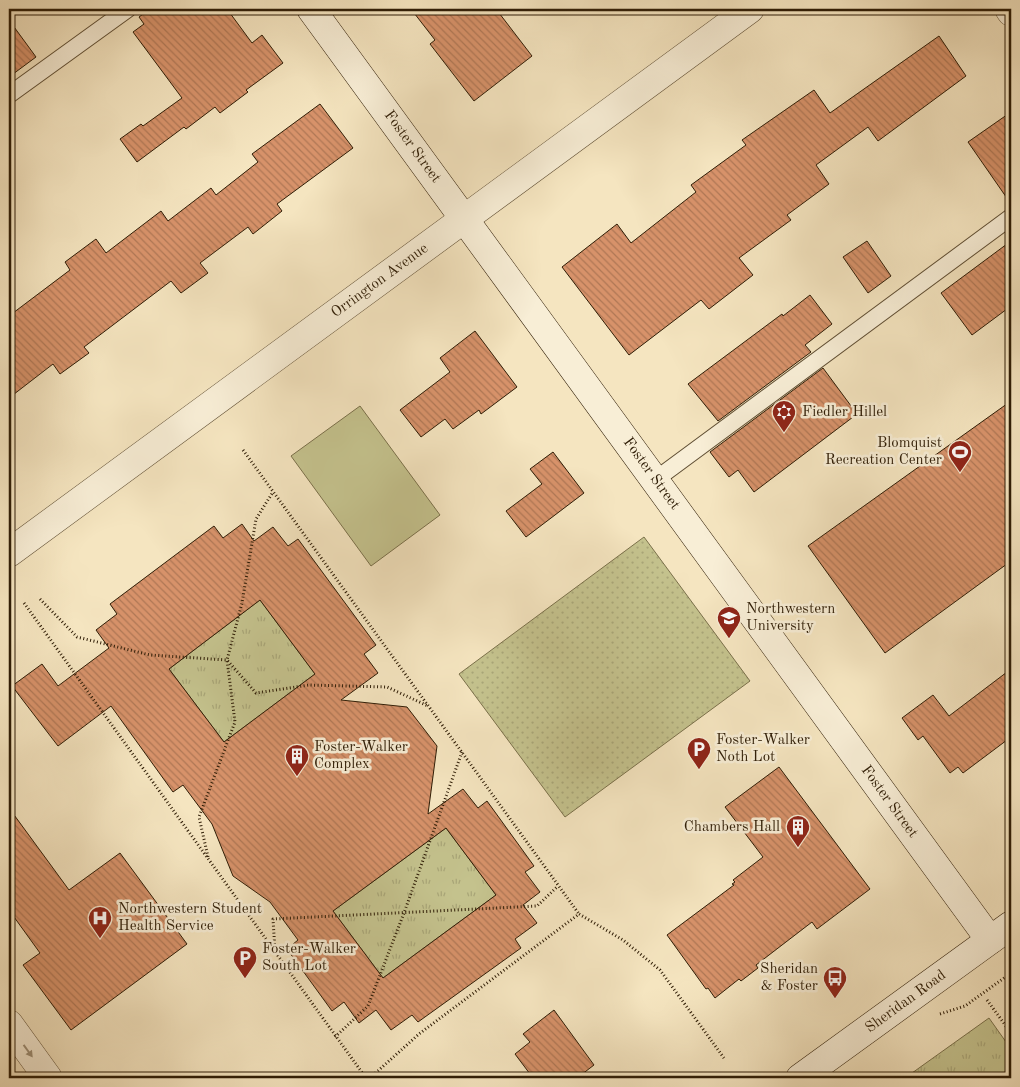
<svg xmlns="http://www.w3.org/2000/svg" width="1020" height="1087" font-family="'Old Standard TT',serif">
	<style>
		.grass { fill: url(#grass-tufts); stroke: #7a704a }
		.park { fill: url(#park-dots); stroke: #7a704a }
		.pitch { fill: #c4c28d; stroke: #7a704a }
		.building { fill: url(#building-back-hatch); stroke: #2f1d06; fill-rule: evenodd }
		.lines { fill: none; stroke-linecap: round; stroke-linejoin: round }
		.lane-casing { stroke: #604f34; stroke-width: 18 }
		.street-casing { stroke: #604f34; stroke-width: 29 }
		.secondary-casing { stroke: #2f1d06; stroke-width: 29 }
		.path { stroke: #2f1d06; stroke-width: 3; stroke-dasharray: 1 2.5; stroke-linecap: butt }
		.lane { stroke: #f8eed6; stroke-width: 16 }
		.street { stroke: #f8eed6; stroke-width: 28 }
		.secondary { stroke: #f8eed6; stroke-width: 28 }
		.oneway { fill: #9e9078 }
		.labels { text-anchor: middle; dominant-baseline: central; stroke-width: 5; stroke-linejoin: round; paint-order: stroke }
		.street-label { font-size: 15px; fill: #2f1d06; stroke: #f8eed6 }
		.poi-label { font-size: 15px; fill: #2f1d06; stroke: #f8eed6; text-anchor: start }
	</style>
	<defs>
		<pattern id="grass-tufts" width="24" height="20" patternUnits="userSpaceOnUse" patternTransform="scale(1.25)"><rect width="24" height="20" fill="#c4c28d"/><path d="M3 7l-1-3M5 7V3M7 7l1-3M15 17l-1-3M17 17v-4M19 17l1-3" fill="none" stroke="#a9a678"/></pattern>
		<pattern id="park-dots" width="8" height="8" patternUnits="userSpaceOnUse" patternTransform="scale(1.25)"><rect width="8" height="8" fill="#c4c28d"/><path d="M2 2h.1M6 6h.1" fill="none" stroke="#a9a678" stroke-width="1.8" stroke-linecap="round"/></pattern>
		<pattern id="building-back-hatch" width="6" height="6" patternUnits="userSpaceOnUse" patternTransform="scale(1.25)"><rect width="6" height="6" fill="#d7926a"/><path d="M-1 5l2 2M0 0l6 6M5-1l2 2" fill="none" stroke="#af7755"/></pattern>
	</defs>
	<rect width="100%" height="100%" fill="#f5e5c0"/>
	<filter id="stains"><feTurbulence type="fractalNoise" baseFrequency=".004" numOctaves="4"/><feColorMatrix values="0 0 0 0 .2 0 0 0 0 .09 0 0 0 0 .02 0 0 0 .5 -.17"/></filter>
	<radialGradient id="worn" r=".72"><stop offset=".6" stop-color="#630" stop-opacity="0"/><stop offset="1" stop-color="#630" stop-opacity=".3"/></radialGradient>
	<g class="grass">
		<path d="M 260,600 L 315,674 L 224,742 L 169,669 Z"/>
		<path d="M 446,828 L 496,895 L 383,978 L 333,911 Z"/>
		<path d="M 989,1018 L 1011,1049 L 1011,1078 L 905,1078 Z"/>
	</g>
	<path class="park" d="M 644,537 L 750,681 L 565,817 L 459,674 Z"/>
	<path class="pitch" d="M 360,406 L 440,515 L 371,566 L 291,456 Z"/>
	<g class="building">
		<path d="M 150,9 L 227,9 L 252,43 L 262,35 L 283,63 L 246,90 L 248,92 L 220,113 L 215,107 L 186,129 L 184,127 L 137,162 L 120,139 L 141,124 L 143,126 L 182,98 L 133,32 L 144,24 L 139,17 Z"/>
		<path d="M 411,9 L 496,9 L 532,56 L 474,101 L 430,44 L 435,40 Z"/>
		<path d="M 9,20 L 36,57 L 9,77 Z"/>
		<path d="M 939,36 L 966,76 L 878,141 L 868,127 L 816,165 L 829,184 L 787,215 L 791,220 L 739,258 L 753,275 L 709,309 L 701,300 L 629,355 L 562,267 L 617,224 L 631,243 L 696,192 L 691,185 L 746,145 L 742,140 L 814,90 L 830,113 Z"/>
		<path d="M 320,104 L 353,148 L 277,204 L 282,211 L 253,234 L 248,227 L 200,263 L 208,273 L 181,293 L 171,281 L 84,347 L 89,353 L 60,374 L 53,364 L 9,398 L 9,316 L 70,270 L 65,262 L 96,239 L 106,253 L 161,211 L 168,221 L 211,188 L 216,195 L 258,162 L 252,154 Z"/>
		<path d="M 1011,112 L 1011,204 L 968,142 Z"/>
		<path d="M 867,241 L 891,276 L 868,293 L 843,257 Z"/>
		<path d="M 1011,241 L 1011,306 L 972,335 L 941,293 Z"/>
		<path d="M 810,295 L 832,324 L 805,345 L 811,352 L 718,421 L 688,384 L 782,314 L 783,316 Z"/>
		<path d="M 475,331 L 517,387 L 481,414 L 479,410 L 453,429 L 445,419 L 421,437 L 400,410 L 450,372 L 440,358 Z"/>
		<path d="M 823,368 L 857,414 L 754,492 L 738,470 L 729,477 L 710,452 Z"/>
		<path d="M 1011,401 L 1011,561 L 885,653 L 808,546 Z"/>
		<path d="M 553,452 L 584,493 L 526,537 L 506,511 L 542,484 L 530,469 Z"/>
		<path d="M 242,524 L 254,541 L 273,527 L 288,546 L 298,539 L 376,645 L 364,654 L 378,673 L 341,700 L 407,707 L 437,746 L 428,814 L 463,789 L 478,808 L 487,801 L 534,866 L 525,872 L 540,892 L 523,905 L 537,923 L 515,939 L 521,948 L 418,1022 L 412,1015 L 391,1030 L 376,1010 L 359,1023 L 344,1002 L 332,1011 L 287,949 L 298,940 L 270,902 L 233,876 L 212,824 L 183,785 L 173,792 L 111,706 L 58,746 L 12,686 L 42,664 L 58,686 L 109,648 L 96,630 L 117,614 L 110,604 L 214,526 L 223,538 ZM 260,600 L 315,674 L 224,742 L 169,669 ZM 446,828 L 496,895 L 383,978 L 333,911 Z"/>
		<path d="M 1011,669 L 1011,737 L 963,773 L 958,767 L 950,773 L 923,736 L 918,740 L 902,718 L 933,695 L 949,716 Z"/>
		<path d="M 779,767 L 870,889 L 817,929 L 812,922 L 756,965 L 758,968 L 741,981 L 739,979 L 715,998 L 708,988 L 706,989 L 667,935 L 734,885 L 732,884 L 735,882 L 733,880 L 763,857 L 725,807 Z"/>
		<path d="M 9,808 L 69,890 L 120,853 L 187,944 L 71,1030 L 23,965 L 40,953 L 9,910 Z"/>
		<path d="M 554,1010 L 594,1065 L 577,1078 L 533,1078 L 515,1054 L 530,1042 L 523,1034 Z"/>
	</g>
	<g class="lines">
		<g class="lane-casing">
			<g id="lane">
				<path d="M 9,95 L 128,9"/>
				<path d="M 655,480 L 1011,217"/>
			</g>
		</g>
		<g class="street-casing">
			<g id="street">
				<path d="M 1009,9 L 1011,12"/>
				<path d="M 9,553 L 750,9"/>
				<path d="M 9,1024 L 48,1078"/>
			</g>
		</g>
		<g class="secondary-casing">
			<g id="secondary">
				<path d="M 311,9 L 990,940"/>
				<path d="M 800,1078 L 1011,925"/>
			</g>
		</g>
		<g class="path">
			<path d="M 243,450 L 579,914"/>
			<path d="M 40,599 L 77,637 L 150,655 L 227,660 L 256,693 L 309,685 L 387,687 L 428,706"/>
			<path d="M 24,603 L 366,1078"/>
			<path d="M 208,857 L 199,817 L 235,722 L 227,660 L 242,603 L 256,519 L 273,492"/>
			<path d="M 275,951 L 273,919 L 537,906 L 558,886"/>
			<path d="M 987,1000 L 1011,1033"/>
			<path d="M 940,1014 L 965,1006 L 1011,973"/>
			<path d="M 335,1037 L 368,1006 L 404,913 L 462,752"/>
			<path d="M 370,1078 L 419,1034 L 579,914 L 623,940 L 660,970 L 724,1058"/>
		</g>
		<use href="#lane" class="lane"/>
		<use href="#street" class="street"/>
		<use href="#secondary" class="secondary"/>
	</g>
	<defs><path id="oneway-solid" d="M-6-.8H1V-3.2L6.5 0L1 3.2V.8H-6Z" transform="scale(1.25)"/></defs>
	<use class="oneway" href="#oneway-solid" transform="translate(28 1051) rotate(54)"/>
	<defs>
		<g id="synagogue-pin" transform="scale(1.25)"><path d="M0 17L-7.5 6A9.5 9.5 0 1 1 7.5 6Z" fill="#8f2418" stroke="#f8eed6"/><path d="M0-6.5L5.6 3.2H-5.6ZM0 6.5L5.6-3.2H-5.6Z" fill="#fff"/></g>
		<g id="stadium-pin" transform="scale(1.25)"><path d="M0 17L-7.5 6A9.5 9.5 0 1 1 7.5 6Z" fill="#8f2418" stroke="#f8eed6"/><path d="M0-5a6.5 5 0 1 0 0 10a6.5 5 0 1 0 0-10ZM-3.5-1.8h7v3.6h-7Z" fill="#fff"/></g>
		<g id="university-pin" transform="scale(1.25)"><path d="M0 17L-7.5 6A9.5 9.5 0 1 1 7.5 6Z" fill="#8f2418" stroke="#f8eed6"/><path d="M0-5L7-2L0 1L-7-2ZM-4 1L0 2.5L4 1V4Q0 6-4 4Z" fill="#fff"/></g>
		<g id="parking-pin" transform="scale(1.25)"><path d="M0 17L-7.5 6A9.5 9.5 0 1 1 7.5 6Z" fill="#8f2418" stroke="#f8eed6"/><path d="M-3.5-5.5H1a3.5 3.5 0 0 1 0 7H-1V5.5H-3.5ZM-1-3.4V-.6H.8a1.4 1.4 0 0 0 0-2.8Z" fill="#fff"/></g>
		<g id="building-pin" transform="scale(1.25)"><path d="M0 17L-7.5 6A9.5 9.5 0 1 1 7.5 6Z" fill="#8f2418" stroke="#f8eed6"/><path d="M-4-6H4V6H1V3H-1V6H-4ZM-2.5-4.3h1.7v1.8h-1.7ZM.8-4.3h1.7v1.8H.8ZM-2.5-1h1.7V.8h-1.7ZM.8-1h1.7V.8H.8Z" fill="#fff"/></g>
		<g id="hospital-pin" transform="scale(1.25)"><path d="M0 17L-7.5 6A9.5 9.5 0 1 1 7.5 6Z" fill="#8f2418" stroke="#f8eed6"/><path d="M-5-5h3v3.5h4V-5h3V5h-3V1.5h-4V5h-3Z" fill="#fff"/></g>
		<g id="bus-pin" transform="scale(1.25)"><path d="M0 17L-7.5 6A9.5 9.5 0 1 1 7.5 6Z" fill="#8f2418" stroke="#f8eed6"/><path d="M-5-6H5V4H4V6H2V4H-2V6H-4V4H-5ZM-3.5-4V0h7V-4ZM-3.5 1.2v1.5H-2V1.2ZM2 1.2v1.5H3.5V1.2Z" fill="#fff"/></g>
	</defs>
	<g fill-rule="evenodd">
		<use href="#synagogue-pin" x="784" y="412"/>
		<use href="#stadium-pin" x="960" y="452"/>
		<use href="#university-pin" x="729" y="618"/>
		<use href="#parking-pin" x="699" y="749"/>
		<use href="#building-pin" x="297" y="756"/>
		<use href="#building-pin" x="798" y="827"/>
		<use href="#hospital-pin" x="100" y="918"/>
		<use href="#parking-pin" x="245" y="958"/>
		<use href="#bus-pin" x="835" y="978"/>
	</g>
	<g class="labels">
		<g class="street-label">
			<text transform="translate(412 147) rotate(54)">Foster Street</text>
			<text transform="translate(380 281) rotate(-36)">Orrington Avenue</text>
			<text transform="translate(651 474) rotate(54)">Foster Street</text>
			<text transform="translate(889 802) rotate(54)">Foster Street</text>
			<text transform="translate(906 1002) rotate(-36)">Sheridan Road</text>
		</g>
		<g class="poi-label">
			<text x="802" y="412">Fiedler Hillel</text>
			<text x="942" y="443" text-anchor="end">Blomquist<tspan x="942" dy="17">Recreation Center</tspan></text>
			<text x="746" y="609">Northwestern<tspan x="746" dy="17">University</tspan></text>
			<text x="716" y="740">Foster-Walker<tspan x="716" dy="17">Noth Lot</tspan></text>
			<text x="314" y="747">Foster-Walker<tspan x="314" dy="17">Complex</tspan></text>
			<text x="780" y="827" text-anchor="end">Chambers Hall</text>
			<text x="118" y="909">Northwestern Student<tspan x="118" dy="17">Health Service</tspan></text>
			<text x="262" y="949">Foster-Walker<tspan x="262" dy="17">South Lot</tspan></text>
			<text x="818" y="969" text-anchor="end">Sheridan<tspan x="818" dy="17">&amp; Foster</tspan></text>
		</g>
	</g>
	<rect width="1020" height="1087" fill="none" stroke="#f5e5c0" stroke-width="30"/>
	<rect x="10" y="10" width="1000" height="1067" fill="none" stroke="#2f1d06" stroke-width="2.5"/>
	<rect x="15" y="15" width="990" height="1057" fill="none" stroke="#2f1d06"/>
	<rect width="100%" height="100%" filter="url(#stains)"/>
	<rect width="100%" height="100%" fill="url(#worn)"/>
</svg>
